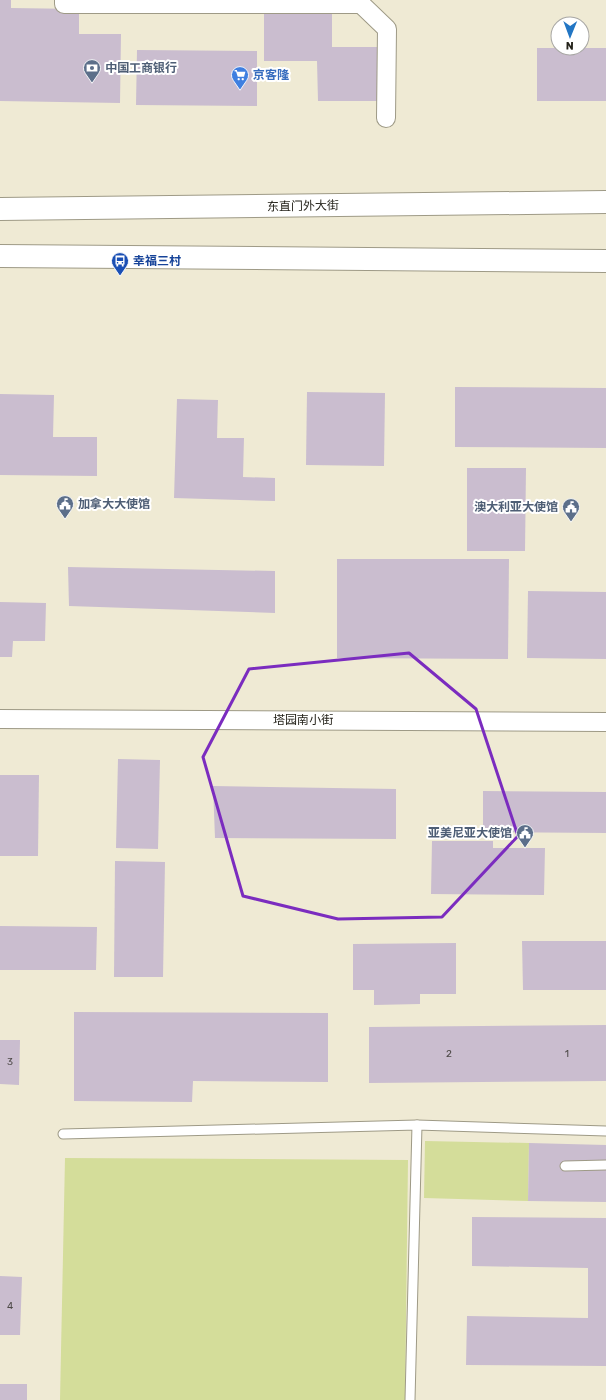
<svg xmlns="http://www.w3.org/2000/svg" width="606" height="1400" font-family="Rubik,'Noto Sans SC',sans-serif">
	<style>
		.green { fill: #d4dd9a }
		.building { fill: #cabdcf }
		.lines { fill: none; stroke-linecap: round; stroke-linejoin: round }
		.service-casing { stroke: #9e9a86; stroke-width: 11 }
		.minor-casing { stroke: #9e9a86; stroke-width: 20 }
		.secondary-casing { stroke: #9e9a86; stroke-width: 24 }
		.service { stroke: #fff; stroke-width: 9 }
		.minor { stroke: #fff; stroke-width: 18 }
		.secondary { stroke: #fff; stroke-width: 22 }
		.marked { fill: none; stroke: #7b2cbf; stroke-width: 3; stroke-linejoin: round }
		.labels { text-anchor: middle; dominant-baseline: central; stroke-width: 4; stroke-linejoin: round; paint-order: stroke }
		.number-label { font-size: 10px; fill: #4e4a48 }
		.service-label { font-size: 12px; font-weight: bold; fill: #4e5e75; stroke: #fff; text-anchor: start }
		.shop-label { font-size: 12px; font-weight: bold; fill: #366cbe; stroke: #fff; text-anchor: start }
		.street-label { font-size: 12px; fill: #25231b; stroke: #fff }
		.transit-label { font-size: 12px; font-weight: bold; fill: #164399; stroke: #fff; text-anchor: start }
	</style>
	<rect width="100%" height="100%" fill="#efead4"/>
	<g class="green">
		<path d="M 425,1141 L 529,1143 L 528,1201 L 424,1198 Z"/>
		<path d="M 65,1158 L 408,1160 L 405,1400 L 60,1400 Z"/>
	</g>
	<g class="building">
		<path d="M 0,0 L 11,0 L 11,8 L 79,9 L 79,34 L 121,34 L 120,103 L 0,101 Z"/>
		<path d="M 332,12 L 332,47 L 379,47 L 380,101 L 318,101 L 317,61 L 264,61 L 264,13 Z"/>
		<rect x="537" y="48" width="69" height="53"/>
		<path d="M 137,50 L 257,51 L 257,106 L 136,105 Z"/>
		<path d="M 455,387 L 606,388 L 606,448 L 455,447 Z"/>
		<path d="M 307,392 L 385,393 L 384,466 L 306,465 Z"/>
		<path d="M 0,394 L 54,395 L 53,437 L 97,437 L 97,476 L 0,475 Z"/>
		<path d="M 177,399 L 218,400 L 217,438 L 244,438 L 243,477 L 275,478 L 275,501 L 174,498 Z"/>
		<path d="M 467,468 L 526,468 L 525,551 L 467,551 Z"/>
		<path d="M 337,559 L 509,559 L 508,659 L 337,658 Z"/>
		<path d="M 68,567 L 275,571 L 275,613 L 69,606 Z"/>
		<path d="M 528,591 L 606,592 L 606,659 L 527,658 Z"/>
		<path d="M 0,602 L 46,603 L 45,641 L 13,641 L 12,657 L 0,657 Z"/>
		<path d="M 118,759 L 160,760 L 158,849 L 116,848 Z"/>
		<path d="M 0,775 L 39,775 L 38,856 L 0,856 Z"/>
		<path d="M 213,786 L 396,789 L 396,839 L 215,838 Z"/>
		<path d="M 483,791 L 606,792 L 606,833 L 483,832 Z"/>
		<path d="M 432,841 L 493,841 L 493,848 L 545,848 L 544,895 L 431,894 Z"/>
		<path d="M 115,861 L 165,862 L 163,977 L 114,977 Z"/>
		<path d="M 0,926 L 97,927 L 96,970 L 0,970 Z"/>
		<path d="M 522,941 L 606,941 L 606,990 L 523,990 Z"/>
		<path d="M 456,943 L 456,994 L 420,994 L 420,1004 L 374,1005 L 374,990 L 353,990 L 353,944 Z"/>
		<path d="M 74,1012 L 328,1013 L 328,1082 L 193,1081 L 192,1102 L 74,1101 Z"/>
		<path d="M 606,1025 L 606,1081 L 369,1083 L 369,1027 Z"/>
		<path d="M 0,1040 L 20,1040 L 19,1085 L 0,1084 Z"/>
		<path d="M 529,1143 L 606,1145 L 606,1202 L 528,1201 Z"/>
		<path d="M 472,1217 L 606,1218 L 606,1366 L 466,1365 L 467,1316 L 588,1318 L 588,1268 L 472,1266 Z"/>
		<path d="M 0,1276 L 22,1277 L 20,1335 L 0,1335 Z"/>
		<rect x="0" y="1384" width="27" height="16"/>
	</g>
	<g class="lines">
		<g class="service-casing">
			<g id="service">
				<path d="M 63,1134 L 417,1125 L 606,1131"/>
				<path d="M 565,1166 L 606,1165"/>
				<path d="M 410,1400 L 417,1125"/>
			</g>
		</g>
		<g class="minor-casing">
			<g id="minor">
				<path d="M 64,0 L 64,4 L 361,4 L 361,0"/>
				<path d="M 361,4 L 387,29 L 386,118"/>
				<path d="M 0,719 L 606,722"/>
			</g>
		</g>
		<g class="secondary-casing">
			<g id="secondary">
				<path d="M 0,209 L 606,202"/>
				<path d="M 0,256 L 606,261"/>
			</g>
		</g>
		<use href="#service" class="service"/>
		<use href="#minor" class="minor"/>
		<use href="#secondary" class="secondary"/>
	</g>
	<path class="marked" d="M 409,653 L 476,709 L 518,836 L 442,917 L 338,919 L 243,896 L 203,757 L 249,669 Z"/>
	<defs>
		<g id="bank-pin" transform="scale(0.9)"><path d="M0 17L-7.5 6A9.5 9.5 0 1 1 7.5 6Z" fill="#5c6f8a" stroke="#fff"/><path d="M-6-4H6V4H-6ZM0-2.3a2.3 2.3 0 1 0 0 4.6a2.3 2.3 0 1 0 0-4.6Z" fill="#fff"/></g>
		<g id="supermarket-pin" transform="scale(0.9)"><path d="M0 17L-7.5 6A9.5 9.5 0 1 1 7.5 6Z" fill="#3f7fe0" stroke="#fff"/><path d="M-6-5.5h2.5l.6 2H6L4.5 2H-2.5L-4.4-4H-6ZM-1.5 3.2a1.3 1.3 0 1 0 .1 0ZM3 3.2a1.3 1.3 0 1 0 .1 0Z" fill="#fff"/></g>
		<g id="bus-pin" transform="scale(0.9)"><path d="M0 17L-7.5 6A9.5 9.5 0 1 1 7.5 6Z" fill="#1a4fb4" stroke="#fff"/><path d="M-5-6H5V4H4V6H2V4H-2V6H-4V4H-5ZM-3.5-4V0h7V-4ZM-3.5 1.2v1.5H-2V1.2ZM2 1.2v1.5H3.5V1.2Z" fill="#fff"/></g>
		<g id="civic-pin" transform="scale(0.9)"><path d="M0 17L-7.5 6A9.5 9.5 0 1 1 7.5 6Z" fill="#5c6f8a" stroke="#fff"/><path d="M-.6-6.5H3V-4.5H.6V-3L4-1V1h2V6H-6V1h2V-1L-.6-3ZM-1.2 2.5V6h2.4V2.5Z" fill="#fff"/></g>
	</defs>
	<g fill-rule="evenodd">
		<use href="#bank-pin" x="92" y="68"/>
		<use href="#supermarket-pin" x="240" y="75"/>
		<use href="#bus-pin" x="120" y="261"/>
		<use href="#civic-pin" x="65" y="504"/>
		<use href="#civic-pin" x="571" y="507"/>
		<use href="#civic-pin" x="525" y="833"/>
	</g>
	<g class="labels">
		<g class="number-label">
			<text x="449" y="1054">2</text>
			<text x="567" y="1054">1</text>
			<text x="10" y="1062">3</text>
			<text x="10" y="1306">4</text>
		</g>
		<g class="service-label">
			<text x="105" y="68">中国工商银行</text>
			<text x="78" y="504">加拿大大使馆</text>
			<text x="558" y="507" text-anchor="end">澳大利亚大使馆</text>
			<text x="512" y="833" text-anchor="end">亚美尼亚大使馆</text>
		</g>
		<g class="shop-label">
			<text x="253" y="75">京客隆</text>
		</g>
		<g class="street-label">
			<text transform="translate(303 206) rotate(-1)">东直门外大街</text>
			<text x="303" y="720">塔园南小街</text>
		</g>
		<g class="transit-label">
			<text x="133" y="261">幸福三村</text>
		</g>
	</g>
	<g transform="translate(570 36) rotate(181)"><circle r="19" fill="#ffffff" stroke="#a8a7a4"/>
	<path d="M0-3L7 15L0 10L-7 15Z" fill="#2276c4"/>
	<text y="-6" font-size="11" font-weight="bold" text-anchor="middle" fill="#25231b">N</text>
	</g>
</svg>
